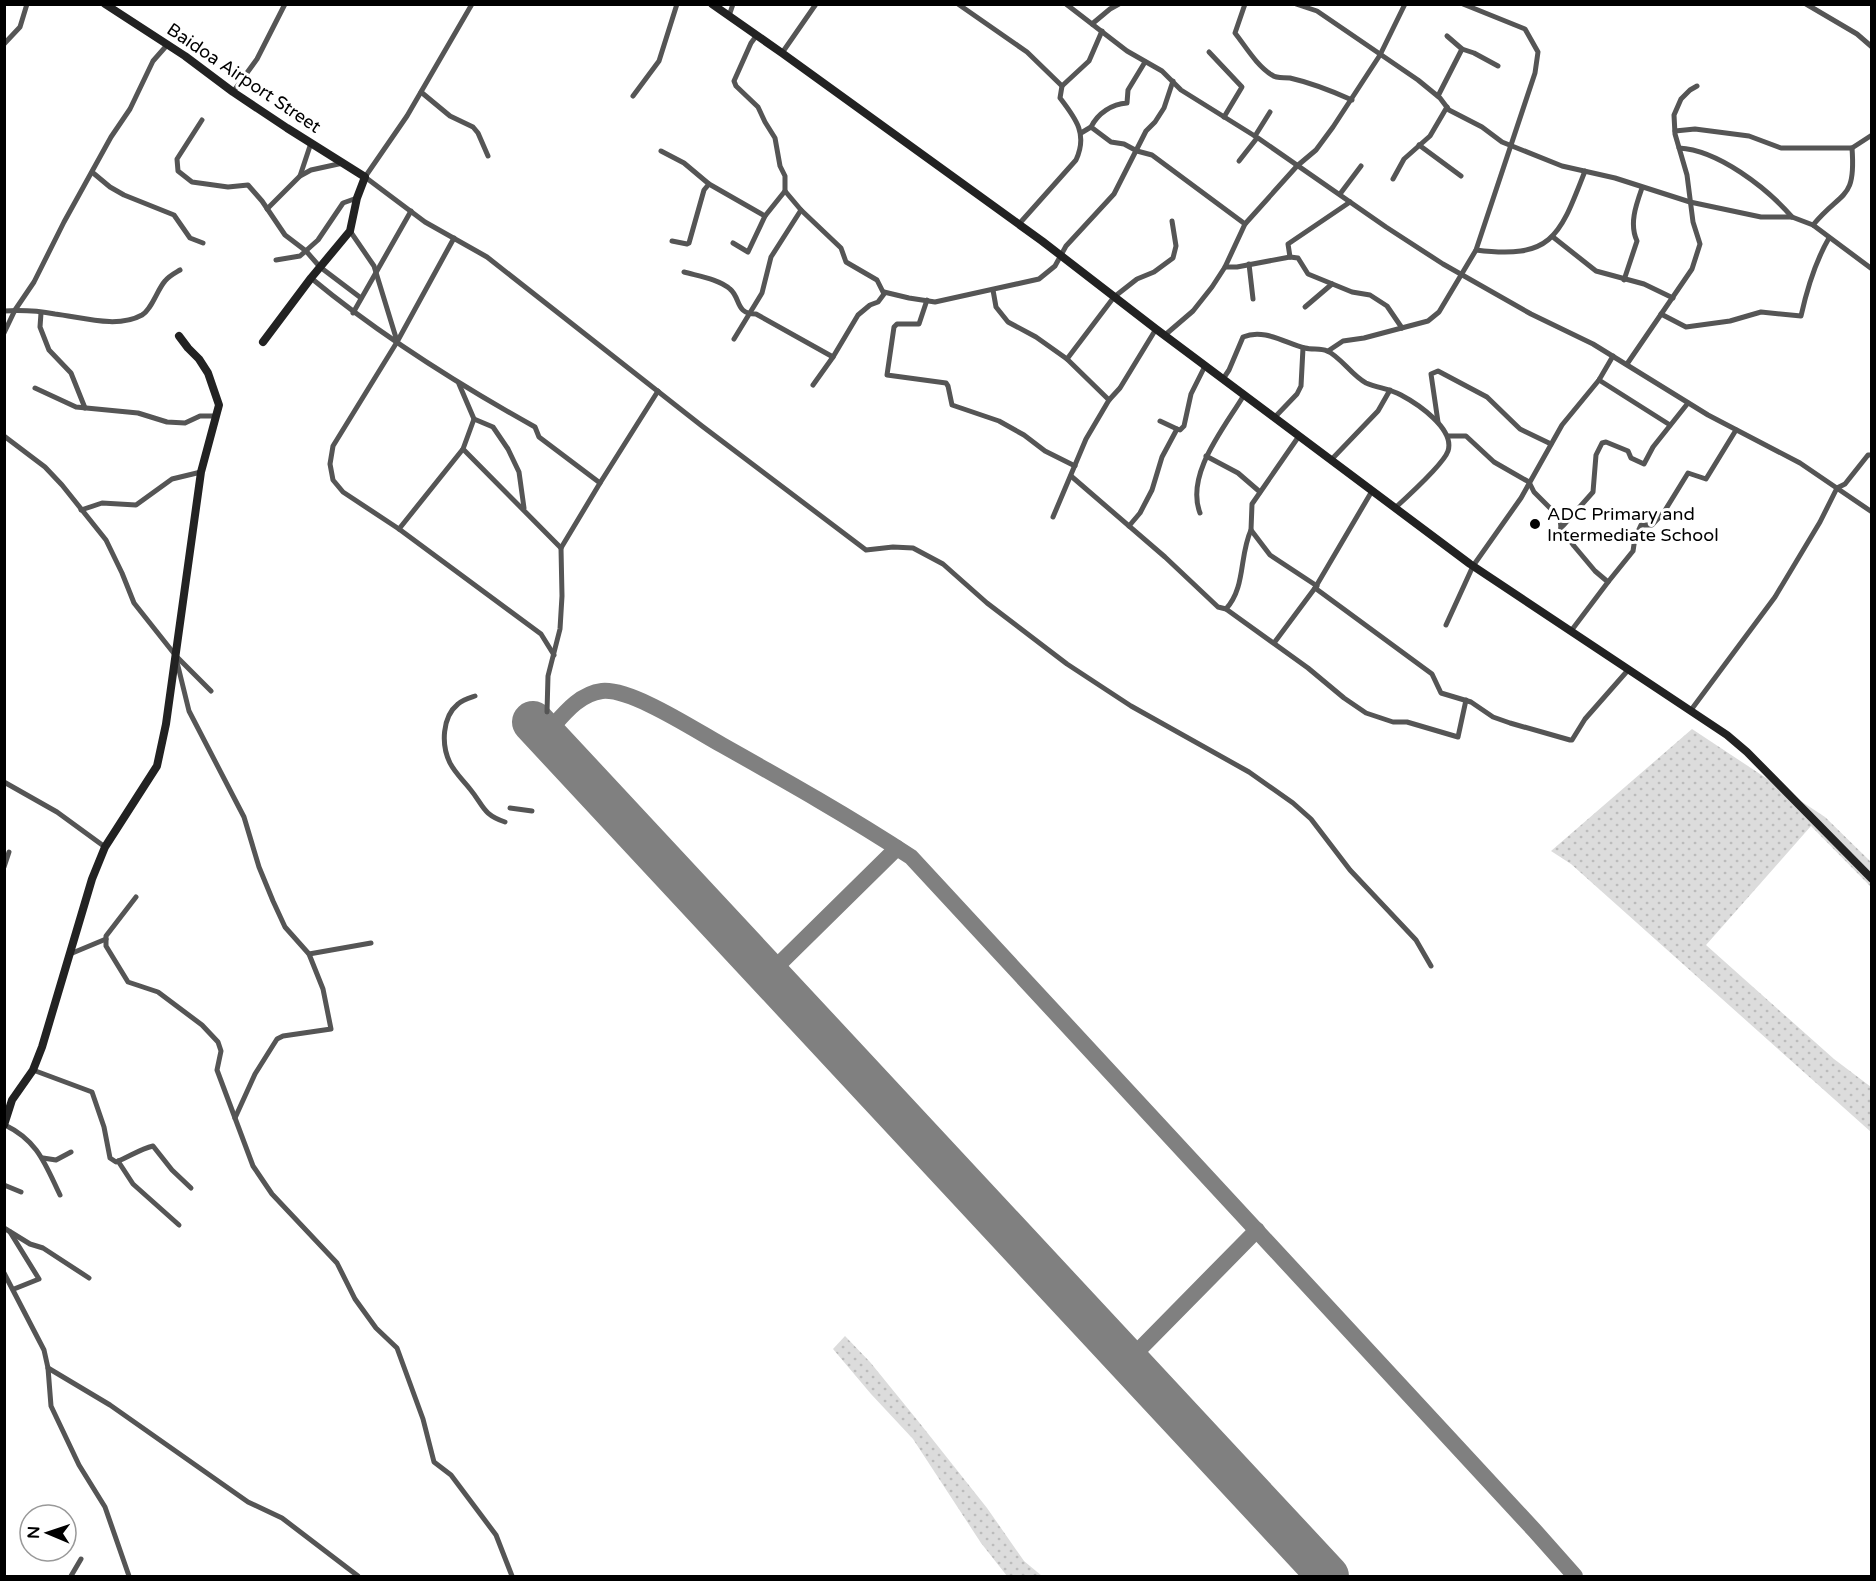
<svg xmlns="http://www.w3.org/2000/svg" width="1876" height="1581" font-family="'Varela Round',sans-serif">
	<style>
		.grass { fill: url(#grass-dots) }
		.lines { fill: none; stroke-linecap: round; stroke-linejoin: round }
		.taxiway { stroke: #808080; stroke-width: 16 }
		.runway { stroke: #808080; stroke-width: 42 }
		.street { stroke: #555; stroke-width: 5 }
		.secondary { stroke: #222; stroke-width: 8 }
		.poi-dot { fill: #000; stroke: #fff; stroke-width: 2 }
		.labels { text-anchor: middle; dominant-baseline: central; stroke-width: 6; stroke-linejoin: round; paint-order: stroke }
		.street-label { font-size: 18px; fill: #000; stroke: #fff }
		.poi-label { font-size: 18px; fill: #000; stroke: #fff; text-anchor: start }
	</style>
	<defs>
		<pattern id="grass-dots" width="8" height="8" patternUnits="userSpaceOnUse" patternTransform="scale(1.5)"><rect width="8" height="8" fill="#dcdcdc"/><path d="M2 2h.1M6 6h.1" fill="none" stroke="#bbb" stroke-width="1.8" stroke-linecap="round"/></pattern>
	</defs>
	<rect width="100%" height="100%" fill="#fff"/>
	<g class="grass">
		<path d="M 1692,729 L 1825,817 L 1871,862 L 1871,887 L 1811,826 L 1706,945 L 1834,1059 L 1871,1087 L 1871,1132 L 1571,864 L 1551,851 Z"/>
		<path d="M 845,1336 L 870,1362 L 918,1421 L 987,1508 L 1024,1561 L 1042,1576 L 1007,1576 L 981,1543 L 913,1439 L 871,1394 L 833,1349 Z"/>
	</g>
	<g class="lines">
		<g class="taxiway">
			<path d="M 545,735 C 561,718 577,694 602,691 C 631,688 695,730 722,745 C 786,781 850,817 911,857 L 1535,1531 L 1575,1576"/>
			<path d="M 768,975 L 897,848"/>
			<path d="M 1128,1361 L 1257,1230"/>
		</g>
		<path class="runway" d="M 533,722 L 1328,1576"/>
		<g class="street">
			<path d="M 472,4 L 407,116 L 365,177 L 425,222 L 487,257 L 702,426 L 866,550 L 893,547 L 913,548 L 943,564 L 987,603 L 1067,664 L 1131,706 L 1249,772 L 1293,803 L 1311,819 L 1350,870 L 1416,940 L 1431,966"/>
			<path d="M 958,4 L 1027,52 L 1062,86 L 1060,98 C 1076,119 1088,134 1076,160 L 1019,224"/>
			<path d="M 1066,4 L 1127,51 L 1162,71 L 1181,90 L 1258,138 L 1386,227 L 1443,264 L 1531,314 L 1593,344 L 1708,415 L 1800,463 L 1872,512"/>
			<path d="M 1245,4 L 1235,33 C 1246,47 1257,66 1272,75 C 1277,79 1284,77 1290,78 C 1312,83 1332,91 1352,100"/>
			<path d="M 1296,4 L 1317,11 L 1418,80 L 1440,98 L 1449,110 L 1482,127 L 1502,142 L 1562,166 L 1615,178 L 1690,202 L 1761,217 L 1792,217 L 1813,225 L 1872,269"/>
			<path d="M 1806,4 L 1857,34 L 1872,47"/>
			<path d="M 729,16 L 733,4"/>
			<path d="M 1092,24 L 1110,9 L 1119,4"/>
			<path d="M 1447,36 L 1462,49"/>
			<path d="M 4,44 L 20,27 L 27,4"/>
			<path d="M 1209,52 L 1242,87 L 1224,117"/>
			<path d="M 782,53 L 816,4"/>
			<path d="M 1062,86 L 1089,61 L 1102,31"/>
			<path d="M 233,92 L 257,59 L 285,4"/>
			<path d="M 421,92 L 450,116 L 473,127 L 478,133 L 488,156"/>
			<path d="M 633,96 L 659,61 L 677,4"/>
			<path d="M 1438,96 L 1462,49 L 1474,53 L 1498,66"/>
			<path d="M 202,120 L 177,159 L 178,171 L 192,182 L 228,187 L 248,185 L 262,201 L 285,235 L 306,251 L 320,267 L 361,298"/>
			<path d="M 1091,127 C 1098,113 1112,104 1127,103 L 1128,90 L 1145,62"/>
			<path d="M 1675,131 L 1695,129 L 1749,136 L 1781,148 L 1852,148 L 1872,135"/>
			<path d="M 1081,133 L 1091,127 L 1111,142 L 1124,144 L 1137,151 L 1152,155 L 1245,224"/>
			<path d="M 1255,136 L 1270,112"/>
			<path d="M 1419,145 L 1461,176"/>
			<path d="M 1679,148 C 1718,150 1767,188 1792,217"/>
			<path d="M 661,151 L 684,163 L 709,184 L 765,216"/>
			<path d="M 1239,161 L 1257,138"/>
			<path d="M 92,172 L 110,187 L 124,195 L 174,215 L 190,238 L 203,243"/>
			<path d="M 300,176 L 311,143"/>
			<path d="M 1393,179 L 1404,159 L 1430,136 L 1447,107"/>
			<path d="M 1340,194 L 1361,166"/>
			<path d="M 267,209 L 300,176 L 311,170 L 343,163"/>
			<path d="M 801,210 L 841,248 L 846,262 L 877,280 L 884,294 L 878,302 L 870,305 L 858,315 L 833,357 L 813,385"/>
			<path d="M 1813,225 C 1842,190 1856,201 1852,148"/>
			<path d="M 350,231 L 374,266 L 397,341"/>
			<path d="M 1553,237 L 1596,271 L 1644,284 L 1673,298"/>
			<path d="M 454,238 L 397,342 L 333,446 L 330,464 L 333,480 L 343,492 L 399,529 L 541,634 L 554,655"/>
			<path d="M 672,241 L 687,244 L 689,243 L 704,190 L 709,184"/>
			<path d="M 733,243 L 748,252 L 765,216 L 785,191"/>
			<path d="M 1476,250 C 1553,260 1560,235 1585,171"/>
			<path d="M 1290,257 L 1288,244 L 1350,202"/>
			<path d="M 276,260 L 300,256 L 318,240 L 343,203 L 357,198"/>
			<path d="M 1249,264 L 1253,299"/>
			<path d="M 1225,267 L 1237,267 L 1290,257 L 1298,258 L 1308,274 L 1352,292 L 1370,295 L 1387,306 L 1402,328"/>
			<path d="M 684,272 C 698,276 719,279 730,289 C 741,298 735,314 756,314 L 833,357"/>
			<path d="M 311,278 C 381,336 456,383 535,427 L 539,437 L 600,483 L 561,548 L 562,596 L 560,629 L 548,676 L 547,712"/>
			<path d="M 1624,280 L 1637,241 C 1629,224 1636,205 1642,188"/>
			<path d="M 993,290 L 996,307 L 1008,322 L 1036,337 L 1067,359 L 1109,400"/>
			<path d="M 884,292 L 909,298 L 935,302 L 1039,279 L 1055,266 L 1066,246 L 1114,194 L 1146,131 L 1155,122 L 1164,108 L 1173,81"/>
			<path d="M 927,300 L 919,324 L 897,324 L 894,327 L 887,375 L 946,383 L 948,386 L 952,405 L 999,421 L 1024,435 L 1045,451 L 1075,466"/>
			<path d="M 1305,307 L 1332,284"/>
			<path d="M 4,311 C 21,310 39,311 55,314 C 81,317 117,329 142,315 C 152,309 157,290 165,281 C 169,276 175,273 180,270"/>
			<path d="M 41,313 L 40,327 L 49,350 L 71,373 L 85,408"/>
			<path d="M 353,313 L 411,211"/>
			<path d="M 1661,314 L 1686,327 L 1730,321 L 1761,312 L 1801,316 C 1807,289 1815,262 1829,238"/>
			<path d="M 4,333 L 15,310 L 34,282 L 64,222 L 111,137 L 130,109 L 153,61 L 168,44"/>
			<path d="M 1165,335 L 1193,311 L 1212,287 L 1225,267 L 1245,224 L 1297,166 L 1316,150 L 1333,127 L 1380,55 L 1405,4"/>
			<path d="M 734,339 L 762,293 L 771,257 L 801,210 L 785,191 L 785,176 L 780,166 L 775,138 L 765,122 L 758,107 L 736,86 L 734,81 L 751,43 L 757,35"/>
			<path d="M 1328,351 L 1343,341 L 1364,338 L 1428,321 L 1439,312 L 1476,250 L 1535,73 L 1538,52 L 1525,29 L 1463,4"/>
			<path d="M 1067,359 L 1114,297 L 1137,279 L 1154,272 L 1173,258 L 1176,246 L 1172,221"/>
			<path d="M 1627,364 L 1692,269 L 1700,244 L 1693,222 L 1687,175 L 1675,134 L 1674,115 L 1681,99 L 1690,90 L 1697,86"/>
			<path d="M 1223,379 L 1229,370 L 1243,337 C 1264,328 1285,343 1305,348 C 1312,350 1321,348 1327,351 C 1340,356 1352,376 1366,383 C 1378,388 1390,389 1401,395 C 1418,404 1455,429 1448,451 C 1444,463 1406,498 1395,508"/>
			<path d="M 1599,380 L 1670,425"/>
			<path d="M 35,388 L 76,407 L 138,413 L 167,422 L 185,423 L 200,416 L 215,416"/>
			<path d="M 1274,418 L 1297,394 L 1301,386 L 1303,348"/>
			<path d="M 474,419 L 493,427 L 508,449 L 519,472 L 524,508"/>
			<path d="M 1160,421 L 1177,429"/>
			<path d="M 1438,422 L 1431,374 L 1438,371 L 1487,397 L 1520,429 L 1551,444"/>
			<path d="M 4,436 L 45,467 L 62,485 L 106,540 L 122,573 L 134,603 L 176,656 L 211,691"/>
			<path d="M 1299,436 L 1252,504 L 1251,530 L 1270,555 L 1317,586"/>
			<path d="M 1448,436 L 1466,436 L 1494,462 L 1529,482 L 1534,492 L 1560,518 L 1561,528 L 1574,546 L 1595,571 L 1608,582 L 1571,631"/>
			<path d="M 463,449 L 561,548"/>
			<path d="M 1206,456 L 1238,473 L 1260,492"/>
			<path d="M 1331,460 L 1378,411 L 1390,390"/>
			<path d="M 1071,476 L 1165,557 L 1218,607 L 1226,609 L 1308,668 L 1344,698 L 1366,713 L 1393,722 L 1407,722 L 1458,737 L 1466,700"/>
			<path d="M 600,483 L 658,391"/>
			<path d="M 81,510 L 102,503 L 136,505 L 172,479 L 201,472"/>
			<path d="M 1200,513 C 1185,474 1225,427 1244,395"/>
			<path d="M 1053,517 L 1086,439 L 1109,400 L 1120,388 L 1156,329"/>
			<path d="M 1129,526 L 1140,513 L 1152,490 L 1162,457 L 1177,429 L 1180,430 L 1184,426 L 1191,394 L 1205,366"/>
			<path d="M 1561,528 L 1593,492 L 1596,455 L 1602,443 L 1606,442 L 1628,451 L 1631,458 L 1644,464 L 1653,447 L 1688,403"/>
			<path d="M 399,529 L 463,449 L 474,419 L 459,384"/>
			<path d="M 1608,582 L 1633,551 L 1635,538 L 1641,525 L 1652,525 L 1664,512 L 1688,473 L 1706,479 L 1736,430"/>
			<path d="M 1315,588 L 1432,674 L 1441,693 L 1471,702 L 1493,717 L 1510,723 L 1570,740 L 1572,740 L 1585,719 L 1629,669"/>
			<path d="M 1226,609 C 1246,587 1239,556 1251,530"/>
			<path d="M 1446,625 L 1473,566 L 1521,498 L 1562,425 L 1599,380 L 1613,356"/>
			<path d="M 1274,643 L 1315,588 L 1372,491"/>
			<path d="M 176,658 L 189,711 L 244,817 L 259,867 L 273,901 L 285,927 L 309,954 L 323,989 L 331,1029 L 283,1036 L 277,1039 L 255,1074 L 235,1118"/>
			<path d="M 475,696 C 469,698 462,700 458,704 C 442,717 441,745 450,763 C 455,773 463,780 470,789 C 484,806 482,814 505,822"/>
			<path d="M 1691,710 L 1775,597 L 1820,522 L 1837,488 L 1845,484 L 1868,455 L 1872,455"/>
			<path d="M 4,782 L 57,812 L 105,847"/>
			<path d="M 510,808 L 532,811"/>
			<path d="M 4,867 L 9,852"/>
			<path d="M 136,897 L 106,936 L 106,946 L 128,982 L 158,992 L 202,1025 L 218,1042 L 221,1051 L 217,1070 L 253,1166 L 272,1194 L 337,1263 L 355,1299 L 376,1328 L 397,1348 L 423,1419 L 434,1462 L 451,1475 L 496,1535 L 512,1576"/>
			<path d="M 70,954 L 106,939"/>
			<path d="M 309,954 L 371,943"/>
			<path d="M 33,1070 L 92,1092 L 104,1127 L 110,1158 L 116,1162 C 129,1157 140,1149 153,1146 L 172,1170 L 191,1188"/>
			<path d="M 5,1125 C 38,1141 45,1164 60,1195"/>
			<path d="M 43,1158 L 56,1160 L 71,1152"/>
			<path d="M 118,1161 L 133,1184 L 179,1225"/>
			<path d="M 4,1185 L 21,1192"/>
			<path d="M 4,1228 L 30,1244 L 43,1248 L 89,1278"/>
			<path d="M 10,1232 L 39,1279 L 14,1289"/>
			<path d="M 4,1273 L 44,1350 L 48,1368 L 51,1406 L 79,1465 L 105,1507 L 129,1576"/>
			<path d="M 48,1368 L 110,1405 L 248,1502 L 282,1518 L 358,1576"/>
			<path d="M 71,1576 L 81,1559"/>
		</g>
		<g class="secondary">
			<path d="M 105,4 L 185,56 L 233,92 L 287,128 L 365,177 L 357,198 L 350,231 L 311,278 L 263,342"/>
			<path d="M 712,4 L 782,53 L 1042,241 L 1156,329 L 1470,564 L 1727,735 L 1747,752 L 1872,879"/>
			<path d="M 4,1125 L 12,1100 L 33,1070 L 42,1047 L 92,879 L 105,847 L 157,766 L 166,724 L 201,472 L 219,405 L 208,373 L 199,359 L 188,348 L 179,336"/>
		</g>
	</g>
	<circle class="poi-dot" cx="1535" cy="524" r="6"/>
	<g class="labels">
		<g class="street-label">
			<text transform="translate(244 78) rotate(34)">Baidoa Airport Street</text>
		</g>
		<g class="poi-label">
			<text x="1547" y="514">ADC Primary and<tspan x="1547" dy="21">Intermediate School</tspan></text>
		</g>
	</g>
	<rect width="1876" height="1581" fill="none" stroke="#000000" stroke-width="12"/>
	<g transform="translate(48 1533) rotate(272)"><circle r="28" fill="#ffffff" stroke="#999999" stroke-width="1.5"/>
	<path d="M0-4.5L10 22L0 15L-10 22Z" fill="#000000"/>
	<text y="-9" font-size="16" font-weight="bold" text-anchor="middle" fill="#000000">N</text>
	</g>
</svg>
